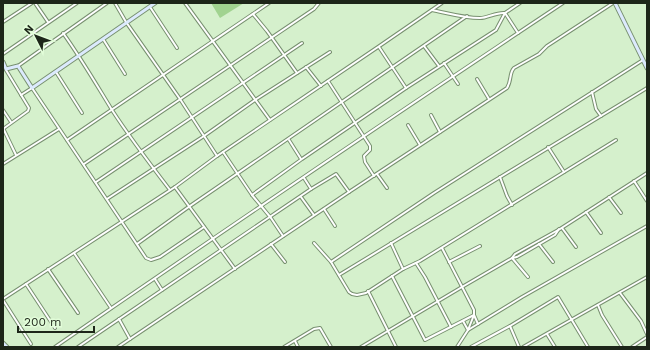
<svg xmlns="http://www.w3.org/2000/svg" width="650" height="350" font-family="'Work Sans',sans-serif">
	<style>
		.green { fill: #a1d390 }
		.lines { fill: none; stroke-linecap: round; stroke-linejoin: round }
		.street-casing { stroke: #789070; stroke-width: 4 }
		.secondary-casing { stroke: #789070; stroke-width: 5 }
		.street { stroke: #fff; stroke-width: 2 }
		.secondary { stroke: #dceafd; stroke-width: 3 }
	</style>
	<rect width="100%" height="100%" fill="#d5f0cc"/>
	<path class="green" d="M 211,3 L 244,3 L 220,18 Z"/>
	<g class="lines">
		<g class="street-casing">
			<g id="street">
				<path d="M 35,3 L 48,22"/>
				<path d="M 115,3 L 126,22 L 180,99 L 217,156"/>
				<path d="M 185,3 L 270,120"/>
				<path d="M 150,7 L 177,48"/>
				<path d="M 432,10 C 447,13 464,18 480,18 C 488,18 496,12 505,13"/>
				<path d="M 505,13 L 518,33"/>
				<path d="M 253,14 L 267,31 L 297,73"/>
				<path d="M 3,22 L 32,3"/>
				<path d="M 63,33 C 81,58 96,84 112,110 C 130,138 150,164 170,190"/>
				<path d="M 103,39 L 125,74"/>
				<path d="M 424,46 L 439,66"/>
				<path d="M 379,47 L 406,88"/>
				<path d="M 3,54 L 77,3"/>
				<path d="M 444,63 L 458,84"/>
				<path d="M 18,66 L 107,3"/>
				<path d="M 306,67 L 321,86"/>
				<path d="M 56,72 L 82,113"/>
				<path d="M 477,79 L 489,99"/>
				<path d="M 328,81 L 370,146 L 370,150 L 364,156 L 365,162 L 374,176"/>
				<path d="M 592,92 L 596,109 L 601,116"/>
				<path d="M 21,95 L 32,88 L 146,258 L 151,260 L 160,257 L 204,227"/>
				<path d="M 3,110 L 11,122"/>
				<path d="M 431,115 L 440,132"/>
				<path d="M 408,125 L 420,145"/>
				<path d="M 3,128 L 16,155"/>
				<path d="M 3,129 L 28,111 L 29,108 L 6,70"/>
				<path d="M 67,140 L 269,3"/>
				<path d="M 289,140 L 301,159"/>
				<path d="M 548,147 L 564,172"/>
				<path d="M 223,152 L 252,195 L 271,218 L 283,236"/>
				<path d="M 3,164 L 59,129"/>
				<path d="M 84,164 L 314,9 L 319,3"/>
				<path d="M 377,174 L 387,188"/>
				<path d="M 500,177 L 507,196 L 512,205"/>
				<path d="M 634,181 L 647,201"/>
				<path d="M 96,182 L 302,43"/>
				<path d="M 175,187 L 235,269"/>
				<path d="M 349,192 L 507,88 C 512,80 509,73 514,68 L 539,54 L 547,46 L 613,3"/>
				<path d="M 252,195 L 302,159 L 406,88 L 496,30 L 505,13 L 520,3"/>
				<path d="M 301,197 L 314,215"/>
				<path d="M 609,197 L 621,213"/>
				<path d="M 107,199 L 204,136 L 255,100 L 330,52"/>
				<path d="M 324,209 L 335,226"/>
				<path d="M 586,212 L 601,233"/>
				<path d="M 562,228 L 576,247"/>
				<path d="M 314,243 L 331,262 L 349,292 L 352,294 L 357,295 L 366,293 L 403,269 L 420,261 L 616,140"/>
				<path d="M 391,243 L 403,269"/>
				<path d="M 137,244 L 190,206 L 467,16"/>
				<path d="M 271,244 L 285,262"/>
				<path d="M 539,244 L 553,262"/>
				<path d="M 442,248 L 474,310 L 474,315 L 468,330 L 463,321"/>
				<path d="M 74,253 L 111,308"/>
				<path d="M 331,262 L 434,193 L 643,60"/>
				<path d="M 449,262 L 480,246"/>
				<path d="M 416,263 L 425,277 L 451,327"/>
				<path d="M 48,269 L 78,313"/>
				<path d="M 339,275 L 647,88"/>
				<path d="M 392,276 L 425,340 L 474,315 L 478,324"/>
				<path d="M 528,277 L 512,258 L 517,257 L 555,235 L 559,229"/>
				<path d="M 155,279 L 162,290"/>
				<path d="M 26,284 L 55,328"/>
				<path d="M 368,291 L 396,347"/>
				<path d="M 620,293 L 641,321 L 647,334"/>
				<path d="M 3,299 L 175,187 L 217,156 L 378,47 L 442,3"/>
				<path d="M 3,300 L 31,344"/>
				<path d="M 598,305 L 602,315 L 622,347"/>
				<path d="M 119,319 L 130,339"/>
				<path d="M 510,326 L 519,347"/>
				<path d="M 547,334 L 555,347"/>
				<path d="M 295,341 L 298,347"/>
				<path d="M 55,347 C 223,231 393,116 563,3"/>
				<path d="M 78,347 L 311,189 L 304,178"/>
				<path d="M 118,347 L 349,192 L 336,174 L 311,189"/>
				<path d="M 284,347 L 314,329 L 320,328 L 331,347"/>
				<path d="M 361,347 L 462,287 L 512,258 L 515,254 L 560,229 L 647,173"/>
				<path d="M 457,347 L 468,330 L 522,297 L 647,226"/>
				<path d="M 471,347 L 510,326 L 558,297 L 588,347"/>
				<path d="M 523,347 L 647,277"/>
				<path d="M 632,347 L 647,337"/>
			</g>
		</g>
		<g class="secondary-casing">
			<g id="secondary">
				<path d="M 615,3 L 647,68"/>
				<path d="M 3,62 L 6,69 L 18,66 L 32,88 L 155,3"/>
				<path d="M 3,343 L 7,347"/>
			</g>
		</g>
		<use href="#street" class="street"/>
		<use href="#secondary" class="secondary"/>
	</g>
	<rect width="650" height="350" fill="none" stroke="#1d2619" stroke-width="8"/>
	<g transform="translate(36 36) rotate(312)" stroke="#e2fdd9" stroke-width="3" paint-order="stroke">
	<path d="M0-3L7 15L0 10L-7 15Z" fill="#1d2619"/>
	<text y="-6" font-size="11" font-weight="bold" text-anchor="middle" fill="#1d2619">N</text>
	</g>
	<path d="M18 326v6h76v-6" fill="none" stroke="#1d2619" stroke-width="2"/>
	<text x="24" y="326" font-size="12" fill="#1d2619" stroke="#e2fdd9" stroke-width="3" paint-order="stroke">200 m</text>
</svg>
